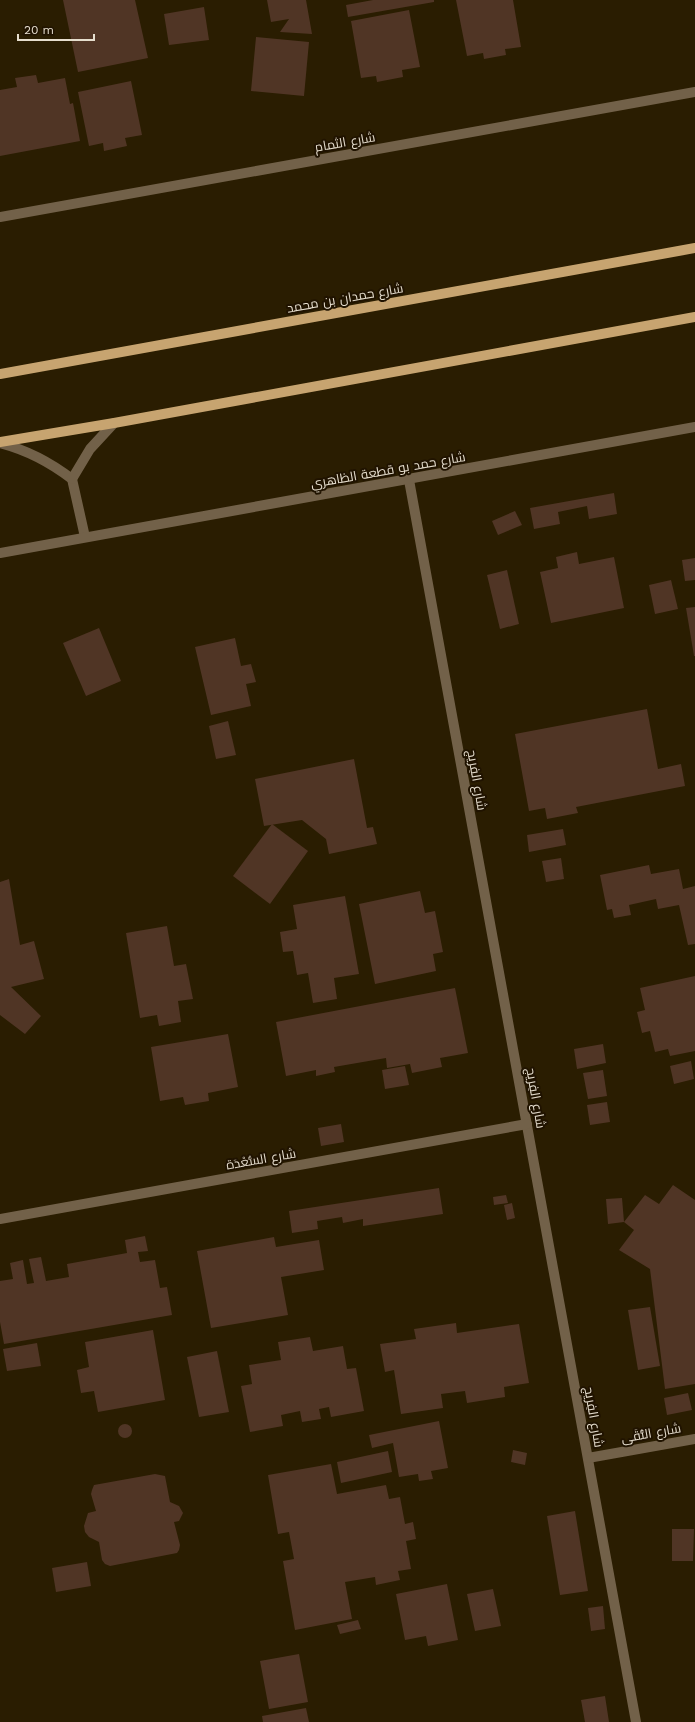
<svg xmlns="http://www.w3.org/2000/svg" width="695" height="1722" font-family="'Work Sans',Cairo,sans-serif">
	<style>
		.building { fill: #503525 }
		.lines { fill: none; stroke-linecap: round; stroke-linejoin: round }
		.minor { stroke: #726149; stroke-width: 10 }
		.major { stroke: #c7a470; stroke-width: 10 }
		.labels { text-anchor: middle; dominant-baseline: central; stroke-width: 4; stroke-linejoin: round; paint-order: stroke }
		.street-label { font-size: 13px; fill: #e6dece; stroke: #201300 }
	</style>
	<rect width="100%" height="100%" fill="#2a1d01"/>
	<g class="building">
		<path d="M 63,0 L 135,0 L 148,58 L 78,72 Z"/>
		<path d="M 267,0 L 306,0 L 312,34 L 280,32 L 289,19 L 271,22 Z"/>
		<path d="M 373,0 L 434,0 L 434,2 L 348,17 L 346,5 Z"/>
		<path d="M 456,0 L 513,0 L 521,47 L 505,49 L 506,55 L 484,59 L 483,53 L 467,56 Z"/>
		<path d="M 204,7 L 209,40 L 169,45 L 164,14 Z"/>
		<path d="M 409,10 L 420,67 L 402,70 L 403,77 L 377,82 L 376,76 L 361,78 L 351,21 Z"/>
		<path d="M 256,37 L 309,42 L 304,96 L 251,91 Z"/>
		<path d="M 36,75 L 38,83 L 65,78 L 70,104 L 73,103 L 80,141 L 0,156 L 0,90 L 17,87 L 15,78 Z"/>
		<path d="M 131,81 L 142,135 L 125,138 L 127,146 L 104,151 L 103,143 L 89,146 L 78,92 Z"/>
		<path d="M 614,493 L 617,514 L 589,519 L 587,506 L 558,512 L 560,524 L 534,529 L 530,508 Z"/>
		<path d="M 515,511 L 522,525 L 498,535 L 492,521 Z"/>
		<path d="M 577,552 L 579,564 L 614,557 L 624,608 L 551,623 L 540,572 L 558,568 L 556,557 Z"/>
		<path d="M 695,558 L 695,580 L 685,581 L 682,560 Z"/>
		<path d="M 507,570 L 519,624 L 500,629 L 487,575 Z"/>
		<path d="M 671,580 L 678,609 L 655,614 L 649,585 Z"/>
		<path d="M 695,607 L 695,656 L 694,656 L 686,608 Z"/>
		<path d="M 99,628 L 121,681 L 86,696 L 63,643 Z"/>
		<path d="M 235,638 L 241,666 L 251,664 L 256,682 L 246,684 L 251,706 L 211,715 L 195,647 Z"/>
		<path d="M 647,709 L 658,769 L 681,764 L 685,786 L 576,807 L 578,813 L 547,819 L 545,808 L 529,811 L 515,734 Z"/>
		<path d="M 228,721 L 236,755 L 216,759 L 209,726 Z"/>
		<path d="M 354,759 L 367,828 L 373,827 L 377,844 L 329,854 L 326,839 L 302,820 L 264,826 L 255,779 Z"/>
		<path d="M 272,824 L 308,851 L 270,904 L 233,876 Z"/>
		<path d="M 563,829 L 566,845 L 529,852 L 527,835 Z"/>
		<path d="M 561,858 L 564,879 L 546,882 L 542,861 Z"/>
		<path d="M 649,865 L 651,874 L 679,869 L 683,889 L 695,886 L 695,944 L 688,945 L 679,905 L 658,909 L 656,899 L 629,905 L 631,915 L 614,918 L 612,909 L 607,910 L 600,875 Z"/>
		<path d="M 9,879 L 20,945 L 34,941 L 44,979 L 11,987 L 41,1016 L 25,1034 L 0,1015 L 0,882 Z"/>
		<path d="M 420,891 L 425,913 L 435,911 L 443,952 L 433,954 L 436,971 L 375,984 L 359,904 Z"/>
		<path d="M 345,896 L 359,974 L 334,978 L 337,999 L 313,1003 L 308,973 L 297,975 L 293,951 L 283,952 L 280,932 L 297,929 L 293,905 Z"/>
		<path d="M 167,926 L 174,966 L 186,964 L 193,999 L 178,1001 L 181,1022 L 159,1026 L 157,1015 L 140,1018 L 126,933 Z"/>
		<path d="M 695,976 L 695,1051 L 670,1056 L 668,1049 L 655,1052 L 650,1031 L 642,1033 L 637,1012 L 645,1010 L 640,988 Z"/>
		<path d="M 455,988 L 468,1053 L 440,1058 L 442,1067 L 412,1073 L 410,1064 L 387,1068 L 386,1058 L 334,1067 L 335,1072 L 316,1076 L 316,1070 L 286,1076 L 276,1022 Z"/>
		<path d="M 228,1034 L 238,1087 L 208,1093 L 209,1101 L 185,1105 L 183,1097 L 160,1101 L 151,1047 Z"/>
		<path d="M 603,1044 L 606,1063 L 577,1069 L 574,1049 Z"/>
		<path d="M 691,1061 L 694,1079 L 674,1084 L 670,1066 Z"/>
		<path d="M 405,1066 L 409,1085 L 385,1089 L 382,1070 Z"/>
		<path d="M 603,1070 L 607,1096 L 588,1099 L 583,1073 Z"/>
		<path d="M 607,1102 L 610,1122 L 590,1125 L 587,1105 Z"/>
		<path d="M 341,1124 L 344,1142 L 321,1146 L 318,1128 Z"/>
		<path d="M 673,1185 L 695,1200 L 695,1384 L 665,1389 L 650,1269 L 619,1250 L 634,1230 L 624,1222 L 645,1195 L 659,1204 Z"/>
		<path d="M 439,1188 L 443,1214 L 363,1226 L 363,1219 L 343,1223 L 342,1217 L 317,1221 L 318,1229 L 292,1233 L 289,1211 Z"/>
		<path d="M 506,1195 L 508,1203 L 494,1205 L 493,1197 Z"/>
		<path d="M 622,1198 L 624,1222 L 608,1224 L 606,1199 Z"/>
		<path d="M 512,1203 L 515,1218 L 507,1220 L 504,1205 Z"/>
		<path d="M 145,1236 L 148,1251 L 138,1252 L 140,1262 L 155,1260 L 160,1288 L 167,1287 L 172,1315 L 4,1344 L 0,1322 L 0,1281 L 13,1279 L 10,1263 L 23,1260 L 27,1284 L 34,1283 L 29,1259 L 41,1257 L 46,1281 L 69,1277 L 67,1264 L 127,1253 L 125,1240 Z"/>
		<path d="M 274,1237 L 276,1247 L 319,1240 L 324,1270 L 281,1277 L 288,1315 L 211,1328 L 197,1251 Z"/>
		<path d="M 650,1307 L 660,1366 L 638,1370 L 628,1310 Z"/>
		<path d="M 456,1323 L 457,1333 L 519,1324 L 529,1383 L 504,1387 L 505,1397 L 467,1403 L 465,1391 L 441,1394 L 443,1408 L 401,1414 L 394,1370 L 385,1372 L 380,1344 L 416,1339 L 414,1329 Z"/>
		<path d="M 153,1330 L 165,1400 L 98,1412 L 94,1391 L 81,1393 L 77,1370 L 89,1367 L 85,1342 Z"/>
		<path d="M 310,1337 L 313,1351 L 343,1346 L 347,1369 L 356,1368 L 364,1411 L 331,1417 L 329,1407 L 319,1409 L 321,1419 L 302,1422 L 300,1411 L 281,1415 L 283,1426 L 250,1432 L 241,1386 L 252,1384 L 249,1365 L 281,1360 L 278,1342 Z"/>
		<path d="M 37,1343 L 41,1366 L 7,1371 L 3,1349 Z"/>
		<path d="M 217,1351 L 229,1412 L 199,1417 L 187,1357 Z"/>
		<path d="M 688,1393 L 692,1410 L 667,1415 L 664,1398 Z"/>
		<path d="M 439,1421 L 448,1468 L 431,1471 L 433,1479 L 419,1481 L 418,1474 L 399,1477 L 393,1443 L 372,1448 L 369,1435 Z"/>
		<circle cx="125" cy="1431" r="7"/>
		<path d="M 513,1450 L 527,1453 L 525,1465 L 511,1462 Z"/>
		<path d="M 388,1451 L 392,1472 L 341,1483 L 337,1462 Z"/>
		<path d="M 331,1464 L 337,1494 L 386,1485 L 389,1499 L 400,1497 L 405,1524 L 413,1522 L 416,1539 L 406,1541 L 411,1569 L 398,1571 L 400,1580 L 376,1585 L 375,1577 L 345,1582 L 352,1619 L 295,1630 L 283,1561 L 294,1559 L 289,1532 L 278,1534 L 268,1475 Z"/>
		<path d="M 155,1474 L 165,1476 L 170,1502 L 179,1506 L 183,1513 L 179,1521 L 174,1522 L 180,1545 L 179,1550 L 177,1553 L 110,1566 L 105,1564 L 102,1560 L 99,1542 L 89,1537 L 85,1532 L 84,1526 L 88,1513 L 96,1511 L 91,1494 L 92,1490 L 94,1485 Z"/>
		<path d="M 575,1511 L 588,1591 L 560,1595 L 547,1516 Z"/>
		<path d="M 672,1529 L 694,1529 L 693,1561 L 672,1561 Z"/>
		<path d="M 87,1562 L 91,1586 L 56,1592 L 52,1568 Z"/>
		<path d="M 447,1584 L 458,1640 L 428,1646 L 426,1636 L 405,1640 L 396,1594 Z"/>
		<path d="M 493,1589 L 501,1626 L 475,1631 L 467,1594 Z"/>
		<path d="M 603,1606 L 605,1629 L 591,1631 L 588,1608 Z"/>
		<path d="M 358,1620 L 361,1629 L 340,1634 L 337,1625 Z"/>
		<path d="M 299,1654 L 308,1702 L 269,1709 L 260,1661 Z"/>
		<path d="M 605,1696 L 609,1722 L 585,1722 L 581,1700 Z"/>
		<path d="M 306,1708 L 309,1722 L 263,1722 L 262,1716 Z"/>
	</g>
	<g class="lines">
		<g class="minor">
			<path d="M 0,217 L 695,92"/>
			<path d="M 0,443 C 27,450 50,462 72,479 L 85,537"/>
			<path d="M 72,479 L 90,449 L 114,423"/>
			<path d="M 409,480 L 636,1722"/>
			<path d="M 0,553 L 695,427"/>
			<path d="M 0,1219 L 527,1124"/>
			<path d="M 588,1458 L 695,1439"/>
		</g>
		<g class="major">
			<path d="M 0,374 L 695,248"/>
			<path d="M 0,442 L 114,423 L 695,317"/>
		</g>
	</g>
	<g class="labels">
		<g class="street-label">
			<text transform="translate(345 142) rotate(-10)">شارع الثمام</text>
			<text transform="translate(345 298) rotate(-10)">شارع حمدان بن محمد</text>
			<text transform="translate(388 470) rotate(-10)">شارع حمد بو قطعة الظاهري</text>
			<text transform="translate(477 780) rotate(80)">شارع الفِريج</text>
			<text transform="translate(536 1098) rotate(80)">شارع الفِريج</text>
			<text transform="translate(261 1159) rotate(-10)">شارع السُّعْدَة</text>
			<text transform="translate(594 1417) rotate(80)">شارع الفِريج</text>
			<text transform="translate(651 1433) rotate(-10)">شارع التُّقَى</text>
		</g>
	</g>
	<path d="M18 34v6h76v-6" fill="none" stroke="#e6dece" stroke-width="2"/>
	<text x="24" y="34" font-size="12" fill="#e6dece" stroke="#201300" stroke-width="3" paint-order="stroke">20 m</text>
</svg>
